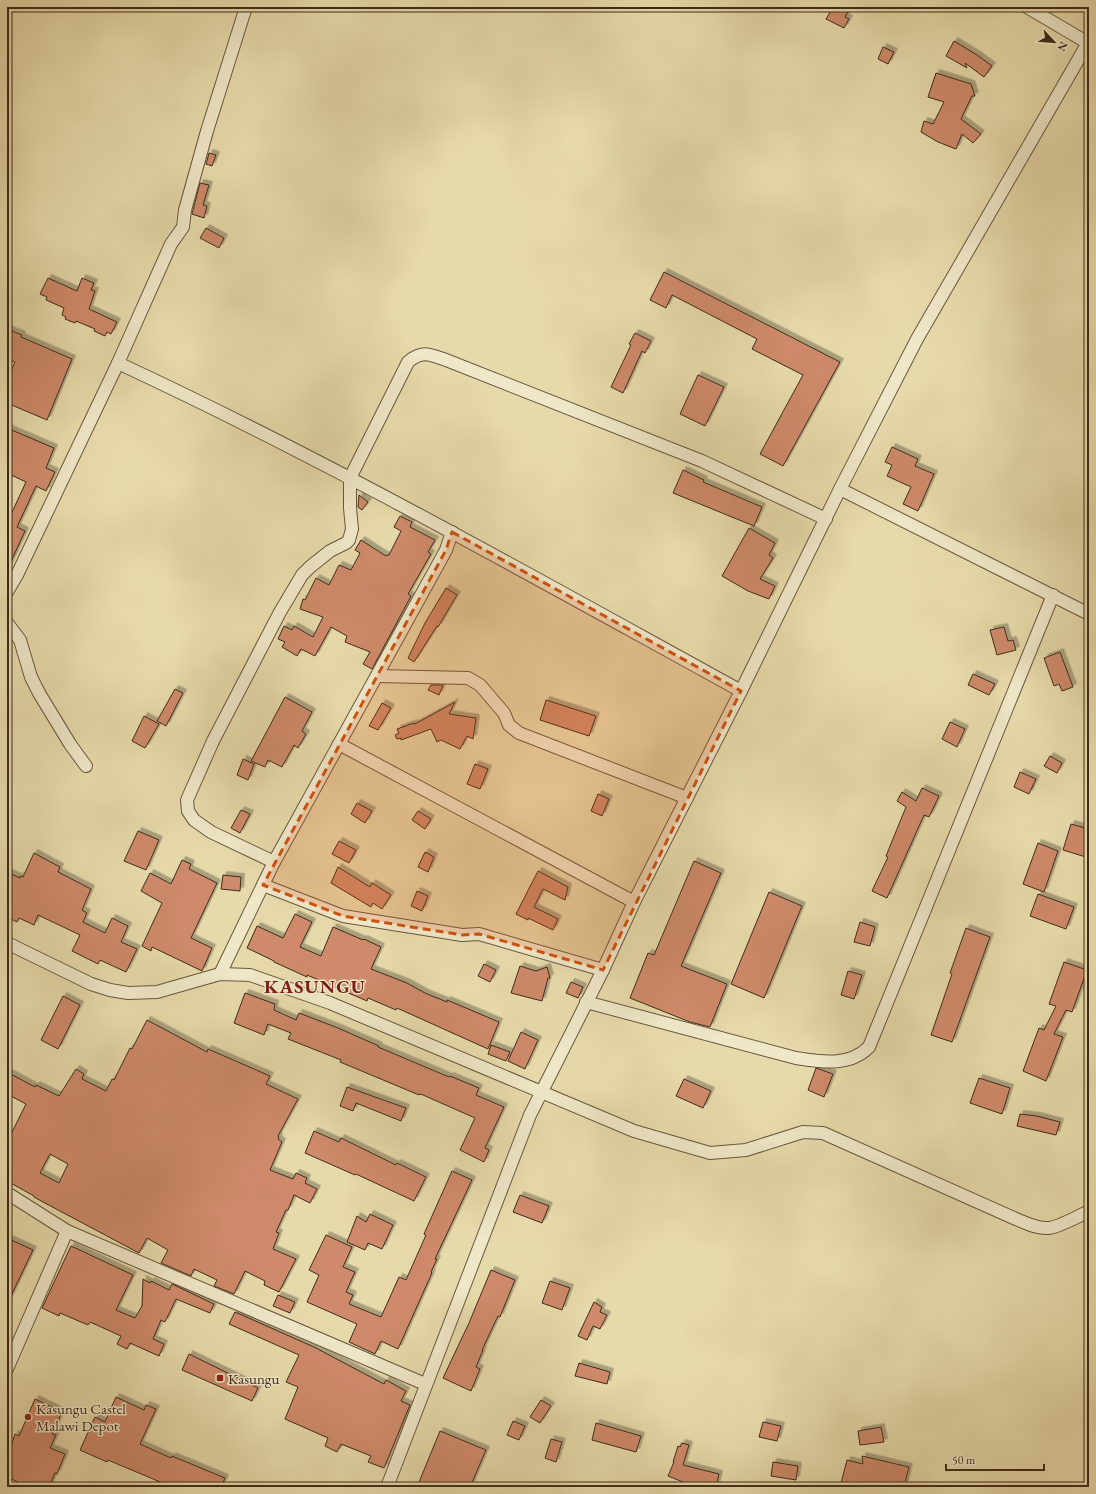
<svg xmlns="http://www.w3.org/2000/svg" width="1096" height="1494" font-family="'EB Garamond',serif">
	<style>
		.building { fill: #ce8a6a; stroke: #3e2b19; fill-rule: evenodd; filter: url(#shadow) }
		.lines { fill: none; stroke-linecap: round; stroke-linejoin: round }
		.street-casing { stroke: #68573d; stroke-width: 14 }
		.street { stroke: #efe7c8; stroke-width: 12 }
		.marked { fill: #ce520e; fill-opacity: 0.2; stroke: #ce520e; stroke-width: 3; stroke-dasharray: 8 5; stroke-linejoin: round }
		.poi-dot { fill: #8f2418; stroke: #efe7c8; stroke-width: 1.5 }
		.labels { text-anchor: middle; dominant-baseline: central; stroke-width: 3; stroke-linejoin: round; paint-order: stroke }
		.poi-label { font-size: 15px; fill: #3e2b19; stroke: #efe7c8; text-anchor: start }
		.district-label { font-size: 19px; font-weight: bold; letter-spacing: 1px; fill: #7a1f14; stroke: #efe7c8 }
	</style>
	<defs>
		<filter id="shadow"><feDropShadow dx="3.5" dy="-3.5" stdDeviation="0" flood-color="#0004"/></filter>
	</defs>
	<rect width="100%" height="100%" fill="#e7daaa"/>
	<filter id="stains"><feTurbulence type="fractalNoise" baseFrequency=".005" numOctaves="4"/><feColorMatrix values="0 0 0 0 .2 0 0 0 0 .09 0 0 0 0 .02 0 0 0 .5 -.17"/></filter>
	<radialGradient id="worn" r=".72"><stop offset=".6" stop-color="#630" stop-opacity="0"/><stop offset="1" stop-color="#630" stop-opacity=".3"/></radialGradient>
	<g class="building">
		<path d="M 833,7 L 843,7 L 849,10 L 845,17 L 849,19 L 844,28 L 826,19 Z"/>
		<path d="M 954,41 L 977,55 L 992,66 L 984,77 L 965,63 L 967,68 L 946,56 Z"/>
		<path d="M 883,47 L 894,52 L 888,64 L 878,59 Z"/>
		<path d="M 936,73 L 971,84 L 975,96 L 972,96 L 961,119 L 981,134 L 973,143 L 962,134 L 956,149 L 938,142 L 921,132 L 924,121 L 933,124 L 944,102 L 928,97 Z"/>
		<path d="M 209,153 L 216,155 L 212,166 L 206,164 Z"/>
		<path d="M 200,183 L 209,185 L 203,205 L 207,206 L 204,218 L 192,214 Z"/>
		<path d="M 206,228 L 224,238 L 219,248 L 200,238 Z"/>
		<path d="M 664,272 L 840,362 L 783,466 L 760,454 L 803,375 L 752,349 L 757,339 L 672,295 L 666,308 L 650,300 Z"/>
		<path d="M 48,278 L 77,291 L 82,278 L 94,283 L 91,290 L 95,291 L 89,309 L 117,322 L 111,334 L 107,332 L 105,336 L 94,331 L 95,329 L 76,321 L 75,323 L 65,319 L 66,317 L 62,315 L 64,308 L 46,300 L 47,297 L 40,294 Z"/>
		<path d="M 7,329 L 22,335 L 21,337 L 72,359 L 47,420 L 7,403 L 7,380 L 15,362 L 7,359 Z"/>
		<path d="M 635,333 L 651,341 L 645,353 L 642,351 L 623,393 L 611,387 L 631,345 L 629,344 Z"/>
		<path d="M 698,375 L 724,387 L 705,426 L 680,414 Z"/>
		<path d="M 7,428 L 54,448 L 46,468 L 55,472 L 46,491 L 36,486 L 17,527 L 25,531 L 7,570 L 7,523 L 26,482 L 7,473 Z"/>
		<path d="M 892,447 L 918,459 L 915,466 L 934,474 L 918,511 L 903,504 L 911,487 L 887,476 L 892,465 L 885,462 Z"/>
		<path d="M 683,470 L 704,480 L 703,482 L 762,507 L 754,526 L 673,493 Z"/>
		<path d="M 359,495 L 368,502 L 362,510 L 358,507 Z"/>
		<path d="M 400,516 L 412,522 L 410,527 L 435,540 L 428,552 L 431,554 L 408,594 L 411,596 L 372,669 L 363,664 L 370,652 L 345,642 L 347,636 L 331,627 L 315,656 L 301,649 L 297,656 L 282,647 L 285,642 L 278,639 L 284,626 L 292,630 L 294,626 L 313,637 L 323,617 L 300,609 L 303,599 L 305,600 L 316,578 L 329,585 L 339,565 L 351,570 L 360,553 L 355,550 L 361,540 L 386,556 L 387,555 L 389,555 L 401,531 L 394,527 Z"/>
		<path d="M 749,528 L 775,543 L 769,555 L 773,558 L 760,579 L 775,586 L 769,599 L 748,591 L 722,576 Z"/>
		<path d="M 446,588 L 457,595 L 438,627 L 437,626 L 414,662 L 408,658 L 425,623 Z"/>
		<path d="M 1004,627 L 1008,641 L 1013,640 L 1016,650 L 997,655 L 990,630 Z"/>
		<path d="M 1060,652 L 1073,687 L 1062,691 L 1059,684 L 1054,686 L 1044,658 Z"/>
		<path d="M 973,674 L 995,684 L 989,695 L 968,685 Z"/>
		<path d="M 431,685 L 443,685 L 439,695 L 428,690 Z"/>
		<path d="M 175,689 L 183,693 L 166,726 L 157,721 Z"/>
		<path d="M 285,697 L 312,712 L 302,731 L 306,734 L 298,748 L 294,745 L 282,767 L 268,760 L 265,767 L 251,761 Z"/>
		<path d="M 546,700 L 596,716 L 589,736 L 540,720 Z"/>
		<path d="M 455,702 L 449,714 L 476,718 L 473,739 L 467,736 L 460,749 L 441,740 L 437,742 L 431,729 L 401,740 L 401,738 L 397,739 L 395,735 L 399,733 L 397,729 L 414,723 L 415,724 Z"/>
		<path d="M 382,703 L 391,708 L 378,730 L 369,726 Z"/>
		<path d="M 144,716 L 159,724 L 145,748 L 132,741 Z"/>
		<path d="M 950,722 L 965,729 L 957,747 L 942,739 Z"/>
		<path d="M 1050,756 L 1062,763 L 1057,773 L 1044,766 Z"/>
		<path d="M 243,759 L 254,764 L 248,780 L 237,775 Z"/>
		<path d="M 475,764 L 488,769 L 480,789 L 467,784 Z"/>
		<path d="M 1020,772 L 1036,779 L 1029,794 L 1014,787 Z"/>
		<path d="M 922,788 L 939,796 L 929,817 L 924,815 L 887,898 L 872,891 L 888,857 L 886,856 L 906,807 L 897,801 L 902,792 L 916,801 Z"/>
		<path d="M 598,794 L 609,799 L 602,816 L 591,811 Z"/>
		<path d="M 357,803 L 372,811 L 365,823 L 351,814 Z"/>
		<path d="M 241,810 L 250,814 L 240,833 L 231,828 Z"/>
		<path d="M 418,811 L 431,819 L 425,829 L 412,820 Z"/>
		<path d="M 1071,824 L 1089,829 L 1089,858 L 1063,850 Z"/>
		<path d="M 138,831 L 159,840 L 146,870 L 124,861 Z"/>
		<path d="M 339,841 L 356,850 L 349,863 L 332,854 Z"/>
		<path d="M 1038,843 L 1058,851 L 1044,892 L 1023,884 Z"/>
		<path d="M 425,852 L 434,857 L 428,872 L 418,867 Z"/>
		<path d="M 34,853 L 60,867 L 58,872 L 91,889 L 82,910 L 87,913 L 83,922 L 105,933 L 112,918 L 128,926 L 121,942 L 137,949 L 126,972 L 100,960 L 98,964 L 72,951 L 80,935 L 38,915 L 34,925 L 19,918 L 17,922 L 7,917 L 7,872 L 20,878 L 20,876 L 23,877 Z"/>
		<path d="M 182,860 L 191,864 L 189,869 L 217,883 L 191,938 L 212,948 L 202,971 L 152,947 L 151,951 L 142,946 L 162,903 L 141,891 L 150,873 L 171,884 Z"/>
		<path d="M 694,861 L 721,873 L 681,966 L 727,984 L 710,1027 L 690,1022 L 630,998 L 648,953 L 654,955 Z"/>
		<path d="M 338,867 L 370,887 L 372,883 L 391,895 L 382,909 L 373,903 L 371,907 L 331,883 Z"/>
		<path d="M 538,871 L 568,887 L 565,900 L 543,889 L 534,907 L 558,919 L 553,930 L 528,918 L 528,920 L 516,914 Z"/>
		<path d="M 223,875 L 241,877 L 240,891 L 221,889 Z"/>
		<path d="M 417,891 L 428,896 L 422,911 L 411,906 Z"/>
		<path d="M 769,892 L 802,906 L 764,998 L 731,984 Z"/>
		<path d="M 1038,894 L 1074,907 L 1066,929 L 1030,916 Z"/>
		<path d="M 295,914 L 312,922 L 300,947 L 321,956 L 333,927 L 363,940 L 364,939 L 381,947 L 371,969 L 407,983 L 425,993 L 447,1002 L 447,1000 L 499,1022 L 488,1049 L 397,1008 L 396,1010 L 368,998 L 367,1001 L 307,975 L 307,977 L 274,962 L 274,961 L 247,948 L 257,926 L 283,938 Z"/>
		<path d="M 860,922 L 875,927 L 870,946 L 854,942 Z"/>
		<path d="M 966,928 L 990,937 L 952,1042 L 931,1035 L 952,974 L 950,973 Z"/>
		<path d="M 1064,962 L 1087,970 L 1072,1012 L 1066,1010 L 1054,1034 L 1063,1037 L 1046,1081 L 1023,1071 L 1039,1028 L 1044,1030 L 1056,1006 L 1049,1004 Z"/>
		<path d="M 484,964 L 496,970 L 490,982 L 478,976 Z"/>
		<path d="M 520,966 L 536,971 L 547,967 L 550,978 L 548,978 L 542,1001 L 511,993 Z"/>
		<path d="M 848,971 L 862,975 L 854,999 L 841,995 Z"/>
		<path d="M 571,982 L 583,987 L 578,998 L 566,993 Z"/>
		<path d="M 245,993 L 275,1004 L 274,1010 L 296,1020 L 299,1013 L 338,1028 L 379,1046 L 378,1047 L 449,1077 L 450,1076 L 479,1088 L 476,1095 L 504,1107 L 485,1148 L 489,1150 L 484,1162 L 460,1150 L 475,1118 L 423,1095 L 420,1094 L 419,1095 L 340,1062 L 341,1060 L 288,1039 L 291,1033 L 268,1024 L 264,1035 L 234,1023 Z"/>
		<path d="M 63,996 L 80,1005 L 58,1049 L 41,1040 Z"/>
		<path d="M 147,1020 L 207,1052 L 208,1049 L 270,1076 L 266,1084 L 298,1099 L 278,1136 L 279,1137 L 278,1139 L 282,1142 L 270,1170 L 293,1179 L 296,1173 L 307,1178 L 305,1183 L 317,1189 L 310,1203 L 294,1195 L 288,1210 L 286,1210 L 276,1232 L 279,1233 L 273,1249 L 296,1259 L 279,1292 L 264,1285 L 265,1281 L 245,1271 L 234,1294 L 214,1286 L 217,1280 L 194,1269 L 191,1276 L 161,1263 L 168,1250 L 147,1238 L 139,1253 L 43,1202 L 34,1197 L 34,1196 L 7,1181 L 7,1142 L 26,1104 L 7,1094 L 7,1072 L 35,1087 L 36,1085 L 59,1096 L 76,1069 L 84,1074 L 82,1079 L 106,1091 L 112,1079 L 114,1080 L 130,1048 L 132,1049 ZM 50,1154 L 68,1164 L 59,1183 L 40,1173 Z"/>
		<path d="M 521,1032 L 538,1040 L 525,1069 L 508,1061 Z"/>
		<path d="M 491,1045 L 510,1052 L 506,1061 L 488,1054 Z"/>
		<path d="M 816,1068 L 833,1074 L 824,1097 L 808,1090 Z"/>
		<path d="M 979,1078 L 1010,1088 L 1002,1114 L 970,1103 Z"/>
		<path d="M 684,1079 L 711,1091 L 703,1108 L 676,1096 Z"/>
		<path d="M 347,1087 L 406,1108 L 401,1121 L 356,1103 L 353,1111 L 340,1106 Z"/>
		<path d="M 1020,1114 L 1037,1116 L 1060,1122 L 1056,1135 L 1017,1126 Z"/>
		<path d="M 314,1131 L 339,1142 L 341,1138 L 396,1165 L 397,1163 L 426,1177 L 414,1201 L 356,1174 L 355,1175 L 305,1153 Z"/>
		<path d="M 452,1171 L 472,1180 L 435,1259 L 437,1259 L 431,1272 L 432,1273 L 398,1349 L 381,1341 L 375,1354 L 349,1342 L 357,1324 L 307,1302 L 319,1275 L 309,1270 L 326,1235 L 352,1247 L 343,1267 L 355,1272 L 346,1292 L 353,1295 L 349,1304 L 381,1317 L 399,1277 L 406,1280 L 426,1235 L 424,1234 Z"/>
		<path d="M 520,1195 L 549,1206 L 542,1223 L 513,1212 Z"/>
		<path d="M 370,1214 L 393,1225 L 382,1249 L 368,1243 L 365,1250 L 347,1242 L 357,1216 L 366,1222 Z"/>
		<path d="M 7,1238 L 33,1250 L 7,1304 Z"/>
		<path d="M 71,1246 L 133,1275 L 116,1310 L 135,1318 L 142,1306 L 143,1279 L 150,1283 L 151,1281 L 169,1290 L 172,1284 L 214,1304 L 210,1313 L 176,1299 L 165,1322 L 161,1320 L 153,1339 L 164,1344 L 159,1356 L 130,1343 L 127,1349 L 117,1344 L 121,1336 L 90,1322 L 88,1325 L 60,1313 L 59,1316 L 42,1308 Z"/>
		<path d="M 491,1270 L 515,1280 L 500,1317 L 498,1316 L 482,1350 L 483,1350 L 476,1367 L 480,1369 L 471,1391 L 443,1378 L 469,1323 Z"/>
		<path d="M 550,1281 L 570,1288 L 562,1310 L 542,1303 Z"/>
		<path d="M 278,1295 L 295,1302 L 290,1313 L 273,1306 Z"/>
		<path d="M 594,1302 L 602,1307 L 600,1312 L 607,1315 L 600,1329 L 593,1326 L 587,1340 L 578,1336 Z"/>
		<path d="M 235,1312 L 314,1347 L 384,1384 L 386,1380 L 406,1391 L 401,1401 L 410,1405 L 384,1468 L 368,1462 L 371,1456 L 341,1444 L 337,1452 L 325,1446 L 328,1438 L 285,1419 L 298,1387 L 286,1382 L 299,1355 L 229,1324 Z"/>
		<path d="M 189,1354 L 258,1388 L 252,1401 L 182,1370 Z"/>
		<path d="M 579,1363 L 610,1372 L 607,1384 L 575,1376 Z"/>
		<path d="M 116,1397 L 144,1410 L 146,1405 L 156,1409 L 140,1444 L 171,1458 L 172,1456 L 225,1478 L 221,1487 L 172,1487 L 108,1460 L 107,1462 L 80,1450 L 95,1417 L 105,1422 Z"/>
		<path d="M 35,1399 L 62,1412 L 52,1434 L 56,1435 L 50,1448 L 65,1454 L 57,1474 L 55,1473 L 49,1487 L 29,1487 L 7,1477 L 7,1464 L 11,1455 L 8,1454 L 15,1434 L 19,1436 Z"/>
		<path d="M 541,1400 L 551,1406 L 540,1423 L 530,1417 Z"/>
		<path d="M 513,1421 L 525,1426 L 519,1440 L 507,1435 Z"/>
		<path d="M 763,1422 L 781,1426 L 777,1441 L 759,1437 Z"/>
		<path d="M 596,1423 L 641,1436 L 636,1452 L 592,1440 Z"/>
		<path d="M 881,1427 L 884,1442 L 860,1445 L 858,1431 Z"/>
		<path d="M 440,1431 L 486,1450 L 470,1487 L 417,1487 Z"/>
		<path d="M 551,1439 L 562,1442 L 556,1462 L 545,1458 Z"/>
		<path d="M 682,1443 L 689,1445 L 683,1465 L 719,1474 L 716,1487 L 701,1487 L 688,1484 L 668,1476 L 674,1462 L 673,1462 L 678,1446 L 680,1447 Z"/>
		<path d="M 862,1456 L 909,1467 L 904,1487 L 840,1487 L 847,1460 L 863,1464 Z"/>
		<path d="M 773,1462 L 798,1466 L 796,1480 L 771,1476 Z"/>
	</g>
	<g class="lines">
		<g class="street-casing">
			<g id="street">
				<path d="M 1027,7 L 1088,43"/>
				<path d="M 118,363 C 331,462 535,578 741,691"/>
				<path d="M 840,489 L 1089,614"/>
				<path d="M 7,592 L 17,575 L 118,363 L 171,244 L 183,227 L 185,210 L 207,131 L 246,7"/>
				<path d="M 7,623 L 20,640 L 31,677 L 39,693 L 70,744 L 86,766"/>
				<path d="M 377,676 L 468,678 L 480,685 L 504,713 L 509,725 L 519,733 L 687,798"/>
				<path d="M 339,744 L 634,902"/>
				<path d="M 274,862 L 211,832 L 194,820 L 188,811 L 187,800 L 213,741 L 280,612 L 302,575 L 310,567 L 330,551 L 346,543 L 349,540 L 352,529 L 350,508 L 350,478 L 408,362 C 422,350 429,354 446,360 L 702,461 L 826,519"/>
				<path d="M 263,885 L 343,916 L 462,935 L 479,934 L 603,970"/>
				<path d="M 7,943 L 91,984 L 110,990 L 128,993 L 157,992 L 220,974 L 250,975 L 330,1003 L 634,1131 L 710,1153 L 746,1150 L 803,1132 L 823,1133 L 1016,1219 C 1026,1223 1037,1229 1049,1228 C 1059,1227 1079,1216 1089,1211"/>
				<path d="M 220,974 L 274,862 L 446,550 L 452,532"/>
				<path d="M 586,1002 L 796,1058 C 821,1062 849,1067 869,1047 L 1053,595"/>
				<path d="M 7,1193 L 67,1231 L 425,1384"/>
				<path d="M 7,1369 L 67,1231"/>
				<path d="M 387,1487 L 530,1115 L 603,970 L 634,902 L 741,691 L 840,489 L 917,339 L 1089,41"/>
			</g>
		</g>
		<use href="#street" class="street"/>
	</g>
	<path class="marked" d="M 452,532 L 741,691 L 603,970 L 479,934 L 462,935 L 343,916 L 263,885 L 446,550 Z"/>
	<g class="poi-dot">
		<rect x="216" y="1374" width="8" height="8" rx="2"/>
		<circle cx="28" cy="1417" r="4"/>
	</g>
	<g class="labels">
		<g class="poi-label">
			<text x="228" y="1378">Kasungu</text>
			<text x="36" y="1408">Kasungu Castel<tspan x="36" dy="17">Malawi Depot</tspan></text>
		</g>
		<g class="district-label">
			<text x="315" y="986">KASUNGU</text>
		</g>
	</g>
	<rect width="1096" height="1494" fill="none" stroke="#e7daaa" stroke-width="24"/>
	<rect x="8" y="8" width="1080" height="1478" fill="none" stroke="#3e2b19" stroke-width="2"/>
	<rect x="12" y="12" width="1072" height="1470" fill="none" stroke="#3e2b19"/>
	<g transform="translate(1054 42) rotate(116)" stroke="#efe7c8" stroke-width="3" paint-order="stroke">
	<path d="M0-3L7 15L0 10L-7 15Z" fill="#3e2b19"/>
	<text y="-6" font-size="11" font-weight="bold" text-anchor="middle" fill="#3e2b19">N</text>
	</g>
	<path d="M946 1464v6h98v-6" fill="none" stroke="#3e2b19" stroke-width="2"/>
	<text x="952" y="1464" font-size="12" fill="#3e2b19" stroke="#efe7c8" stroke-width="3" paint-order="stroke">50 m</text>
	<rect width="100%" height="100%" filter="url(#stains)"/>
	<rect width="100%" height="100%" fill="url(#worn)"/>
</svg>
